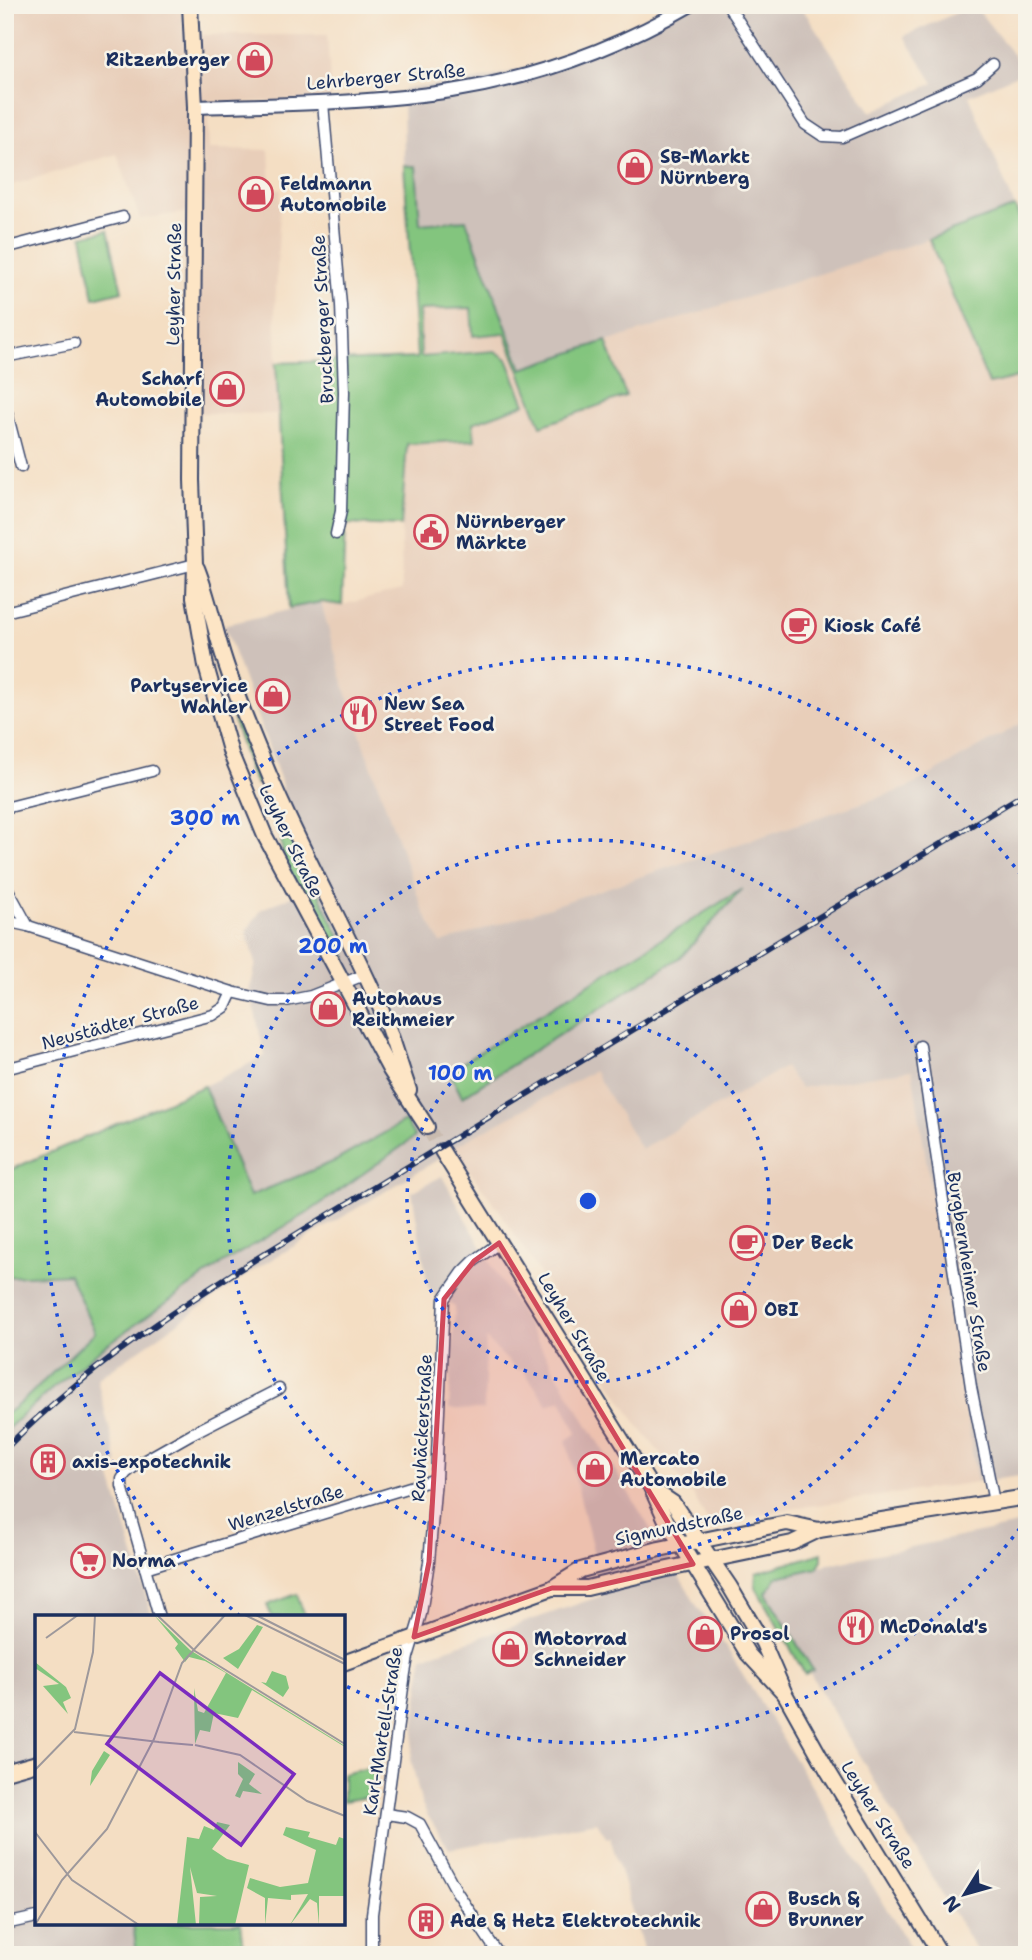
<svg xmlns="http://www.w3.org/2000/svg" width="1032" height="1960" font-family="'Shantell Sans',sans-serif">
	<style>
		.built { fill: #e8ceb9 }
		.industrial { fill: #cec1ba }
		.green { fill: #83c57e; stroke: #4f7a6e; stroke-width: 2 }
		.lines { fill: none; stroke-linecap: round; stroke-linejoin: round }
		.secondary-tunnel { stroke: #c9bbaf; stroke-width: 14; stroke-dasharray: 14 7; stroke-linecap: butt }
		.minor-casing { stroke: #3c496d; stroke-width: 13 }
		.tertiary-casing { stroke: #3c496d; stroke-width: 16 }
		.secondary-casing { stroke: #3c496d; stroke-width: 18 }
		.minor { stroke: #fff; stroke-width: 10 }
		.tertiary { stroke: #fff; stroke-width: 12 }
		.secondary { stroke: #fde5c5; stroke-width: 14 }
		.rail-casing { stroke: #1b2f5e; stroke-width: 6 }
		.rail { stroke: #f7f3e8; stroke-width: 3.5; stroke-dasharray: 10; stroke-linecap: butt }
		.marked { fill: #d1495b; fill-opacity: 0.2; stroke: #d1495b; stroke-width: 5; stroke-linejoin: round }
		.ring { fill: none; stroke: #1d4ed8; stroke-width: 3.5; stroke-dasharray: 3.5 7 }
		.labels { text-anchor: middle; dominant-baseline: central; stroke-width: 5; stroke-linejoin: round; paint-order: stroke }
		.poi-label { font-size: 18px; font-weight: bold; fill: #1b2f5e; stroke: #f7f3e8; text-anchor: start }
		.street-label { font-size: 18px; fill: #1b2f5e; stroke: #f7f3e8 }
		.inset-road { fill: none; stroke: #9d989b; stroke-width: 2 }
		.view { fill: #7b2cbf; fill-opacity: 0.15; stroke: #7b2cbf; stroke-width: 3.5 }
		.inset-edge { fill: none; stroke: #1b2f5e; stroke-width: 3.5 }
		.centre { fill: #1d4ed8; stroke: #f7f3e8; stroke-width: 3.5 }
		.ring-label { font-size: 21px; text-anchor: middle; font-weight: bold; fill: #1d4ed8; stroke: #f7f3e8; stroke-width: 5; stroke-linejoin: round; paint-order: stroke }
	</style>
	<rect width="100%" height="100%" fill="#f7f3e8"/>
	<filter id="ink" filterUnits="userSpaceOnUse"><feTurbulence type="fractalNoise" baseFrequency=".0143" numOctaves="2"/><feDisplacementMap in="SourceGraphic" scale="14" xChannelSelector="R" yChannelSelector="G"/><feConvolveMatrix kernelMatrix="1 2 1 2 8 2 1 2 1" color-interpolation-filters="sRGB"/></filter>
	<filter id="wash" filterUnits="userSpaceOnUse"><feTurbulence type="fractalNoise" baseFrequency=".00686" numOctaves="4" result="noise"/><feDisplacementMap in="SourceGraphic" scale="28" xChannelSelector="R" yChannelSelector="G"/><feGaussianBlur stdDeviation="1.57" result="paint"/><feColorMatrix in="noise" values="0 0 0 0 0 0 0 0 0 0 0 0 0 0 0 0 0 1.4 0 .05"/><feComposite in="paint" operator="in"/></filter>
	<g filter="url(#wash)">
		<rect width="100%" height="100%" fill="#f4dec3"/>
		<g class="built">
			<path d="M 5,5 L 195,5 L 200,35 L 327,35 L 331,98 L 207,104 L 209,149 L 269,150 L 271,188 L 281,189 L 275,309 L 279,414 L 194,413 L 196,211 L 140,219 L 117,154 L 5,187 Z"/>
			<path d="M 929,239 L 989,384 L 1027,375 L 1027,720 L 907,788 L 441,943 L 423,910 L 367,754 L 342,679 L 321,602 L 342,605 L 402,590 L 401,526 L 407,444 L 475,439 L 473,423 L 495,351 L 421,358 L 418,310 L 472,308 L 505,333 L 542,425 L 625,396 L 606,341 Z"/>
			<path d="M 785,1066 L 800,1088 L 912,1070 L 977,1482 L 789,1509 L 714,1524 L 707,1520 L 692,1493 L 639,1427 L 499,1210 L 452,1148 L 595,1070 L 641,1148 Z"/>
		</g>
		<g class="industrial">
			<path d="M 673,5 L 800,5 L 871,112 L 934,83 L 904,36 L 974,5 L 1018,61 L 1024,72 L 969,96 L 1015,207 L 929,239 L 522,369 L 466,221 L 420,224 L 416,166 L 404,166 L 403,89 L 478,80 L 552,61 L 642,22 Z"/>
			<path d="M 321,602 L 342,679 L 367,754 L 423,910 L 441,943 L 907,788 L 1027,720 L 1027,1475 L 977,1482 L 912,1070 L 800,1088 L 785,1067 L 641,1149 L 594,1071 L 452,1148 L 449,1153 L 254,1270 L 97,1379 L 118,1463 L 109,1471 L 152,1617 L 37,1617 L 37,1923 L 133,1923 L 137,1955 L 5,1955 L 5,1431 L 47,1393 L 101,1349 L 226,1261 L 306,1214 L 414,1137 L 405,1121 L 335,1161 L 250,1196 L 204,1086 L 265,1056 L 250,990 L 256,963 L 246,932 L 262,909 L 315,886 L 294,842 L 280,778 L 224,625 Z"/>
			<path d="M 442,1176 L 496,1273 L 697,1606 L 728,1650 L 915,1955 L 645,1955 L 610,1837 L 607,1838 L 597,1822 L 449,1849 L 428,1816 L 421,1802 L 411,1759 L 423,1657 L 604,1595 L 566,1440 L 577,1433 L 561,1400 L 548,1405 L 523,1370 L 517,1370 L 486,1339 L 484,1410 L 449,1409 L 455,1307 L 434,1295 L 428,1287 L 412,1192 Z"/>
			<path d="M 46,1274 L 69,1274 L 95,1333 L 24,1400 L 5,1415 L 5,1277 Z"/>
			<path d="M 1027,1523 L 1027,1955 L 979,1955 L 763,1595 L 776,1575 Z"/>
		</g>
		<g class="green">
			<path d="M 404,166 L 416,166 L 420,224 L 466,220 L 522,369 L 606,341 L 626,396 L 541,426 L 505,333 L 473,336 L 471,308 L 419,310 L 421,357 L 495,351 L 507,359 L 525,404 L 473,423 L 475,440 L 407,444 L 401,526 L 345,524 L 342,605 L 321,602 L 289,608 L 276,363 L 417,358 Z"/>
			<path d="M 1015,207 L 1027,236 L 1027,375 L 989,384 L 929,239 Z"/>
			<path d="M 108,230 L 122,291 L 94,298 L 82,236 Z"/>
			<path d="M 202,593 L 266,780 L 256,784 L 250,772 L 206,632 Z"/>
			<path d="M 286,838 L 292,839 L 344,945 L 346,962 L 343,966 L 341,966 L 283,858 L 281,841 Z"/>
			<path d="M 742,889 L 682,956 L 462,1097 L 449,1071 Z"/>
			<path d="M 204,1086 L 250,1196 L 335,1161 L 405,1121 L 415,1137 L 306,1214 L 226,1261 L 101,1349 L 47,1393 L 5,1431 L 5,1415 L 24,1400 L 95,1332 L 69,1274 L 5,1277 L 5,1172 Z"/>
			<path d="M 822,1553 L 822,1560 L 817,1568 L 777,1577 L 766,1593 L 813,1670 L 805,1674 L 755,1586 L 756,1573 Z"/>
			<path d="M 297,1594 L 305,1617 L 272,1617 L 267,1605 Z"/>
			<path d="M 369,1768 L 373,1768 C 379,1777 372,1788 369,1797 L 343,1801 L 343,1774 Z"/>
			<path d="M 133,1923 L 241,1923 L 245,1955 L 137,1955 Z"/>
		</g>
	</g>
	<g filter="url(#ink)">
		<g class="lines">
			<path class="secondary-tunnel" d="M 427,1127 L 442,1151"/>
			<g class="minor-casing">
				<g id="minor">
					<path d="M 728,5 L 805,124 L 823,136 L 842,137 L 977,78 L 993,64"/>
					<path d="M 323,103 L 341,305 L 344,392 L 341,511 L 336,534"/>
					<path d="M 5,248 L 123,217"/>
					<path d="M 5,357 L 74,343"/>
					<path d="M 5,405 L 21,467"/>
					<path d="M 5,612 L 195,564"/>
					<path d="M 5,808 L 152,771"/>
					<path d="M 5,884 L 28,926"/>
					<path d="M 5,921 L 28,926 L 232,992 L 271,1001 L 286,1001 L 311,996 L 364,975"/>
					<path d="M 920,1046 L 971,1387 L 994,1502"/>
					<path d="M 5,1069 L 213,1015 L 225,1007 L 232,992"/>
					<path d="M 145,1568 L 436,1479"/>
					<path d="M 159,1617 L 122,1486 L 122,1479 L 126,1473 L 138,1464 L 191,1434 L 279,1389"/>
					<path d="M 386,1814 L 407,1817 L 420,1824 L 457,1892 L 499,1955"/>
					<path d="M 5,1924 L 37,1917"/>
					<path d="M 372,1955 L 372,1914 L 405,1673 L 408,1657 L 421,1614 L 429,1562 L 436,1479 L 444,1299 L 463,1272 L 474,1261 L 499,1243"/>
				</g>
			</g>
			<g class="tertiary-casing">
				<path id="tertiary" d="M 195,107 C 280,104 367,104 451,91 C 535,78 617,48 691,5"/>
			</g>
			<g class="secondary-casing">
				<g id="secondary">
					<path d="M 190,5 L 195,107 L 192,480 L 195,564 L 194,597 L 206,666 L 231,754 L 265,836 L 390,1070 L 427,1127"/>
					<path d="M 197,568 C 208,596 214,626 223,655 C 236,697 254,738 271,779 C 305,859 349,934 383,1014 C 393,1039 400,1065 409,1090"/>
					<path d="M 442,1151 L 651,1487 L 666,1520 L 748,1654 L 785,1694"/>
					<path d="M 652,1489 L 673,1503 L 730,1587 L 763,1643 L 785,1694 L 828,1771 L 941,1955"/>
					<path d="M 553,1588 L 587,1588 L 663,1570 L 792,1543 L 819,1530 L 1027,1497"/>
					<path d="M 343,1663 L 552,1588 L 581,1570 L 659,1549 L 787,1523 L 819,1530"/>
					<path d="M 5,1772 L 37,1763"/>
				</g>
			</g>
			<use href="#minor" class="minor"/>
			<use href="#tertiary" class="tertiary"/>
			<use href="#secondary" class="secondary"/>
			<g class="rail-casing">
				<path id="rail" d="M 5,1449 C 126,1327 281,1246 425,1156 C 625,1033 826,913 1027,792"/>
			</g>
			<use href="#rail" class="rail"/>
		</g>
	</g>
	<path class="marked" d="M 499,1243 L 693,1564 L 587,1588 L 552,1588 L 414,1637 L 429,1562 L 444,1299 L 474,1261 Z"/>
	<g class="ring">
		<circle cx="588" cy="1201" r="181"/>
		<circle cx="588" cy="1201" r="361"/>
		<path d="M1026 1520A542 542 0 0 1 346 1686M240 1616A542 542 0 1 1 1026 882"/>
	</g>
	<defs>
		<g id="shop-ring" transform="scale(1.75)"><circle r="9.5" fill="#f7f3e8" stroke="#d1495b" stroke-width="1.5"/><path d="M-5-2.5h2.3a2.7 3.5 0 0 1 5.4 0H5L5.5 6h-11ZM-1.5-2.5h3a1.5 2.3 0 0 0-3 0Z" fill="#d1495b"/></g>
		<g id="civic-ring" transform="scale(1.75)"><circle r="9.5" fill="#f7f3e8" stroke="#d1495b" stroke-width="1.5"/><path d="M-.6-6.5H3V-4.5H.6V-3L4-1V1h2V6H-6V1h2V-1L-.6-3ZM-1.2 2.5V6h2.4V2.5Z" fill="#d1495b"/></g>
		<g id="cafe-ring" transform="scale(1.75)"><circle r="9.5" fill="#f7f3e8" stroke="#d1495b" stroke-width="1.5"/><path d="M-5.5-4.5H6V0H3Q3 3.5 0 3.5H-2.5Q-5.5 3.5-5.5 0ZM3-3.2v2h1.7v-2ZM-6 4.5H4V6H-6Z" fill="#d1495b"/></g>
		<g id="restaurant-ring" transform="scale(1.75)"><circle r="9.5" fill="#f7f3e8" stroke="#d1495b" stroke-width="1.5"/><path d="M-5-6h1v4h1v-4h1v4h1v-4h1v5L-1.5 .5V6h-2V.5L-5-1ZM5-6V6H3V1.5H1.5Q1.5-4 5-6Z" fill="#d1495b"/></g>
		<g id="building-ring" transform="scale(1.75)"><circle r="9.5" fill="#f7f3e8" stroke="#d1495b" stroke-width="1.5"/><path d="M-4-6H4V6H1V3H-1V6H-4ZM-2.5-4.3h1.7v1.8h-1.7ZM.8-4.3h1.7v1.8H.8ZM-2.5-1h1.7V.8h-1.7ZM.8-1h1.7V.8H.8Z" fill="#d1495b"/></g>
		<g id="supermarket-ring" transform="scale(1.75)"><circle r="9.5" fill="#f7f3e8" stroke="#d1495b" stroke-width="1.5"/><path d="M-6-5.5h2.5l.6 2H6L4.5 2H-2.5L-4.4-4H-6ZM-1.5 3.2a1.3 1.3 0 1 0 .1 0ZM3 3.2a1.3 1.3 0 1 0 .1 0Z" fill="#d1495b"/></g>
	</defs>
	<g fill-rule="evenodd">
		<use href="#shop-ring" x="255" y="60"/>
		<use href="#shop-ring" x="635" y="167"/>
		<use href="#shop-ring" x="256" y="194"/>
		<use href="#shop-ring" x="227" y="389"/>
		<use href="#civic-ring" x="431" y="532"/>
		<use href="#cafe-ring" x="799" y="626"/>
		<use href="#shop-ring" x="273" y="696"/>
		<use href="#restaurant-ring" x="359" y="714"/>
		<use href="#shop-ring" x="328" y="1009"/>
		<use href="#cafe-ring" x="747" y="1243"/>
		<use href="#shop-ring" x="739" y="1310"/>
		<use href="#building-ring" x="48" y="1462"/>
		<use href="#shop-ring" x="595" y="1469"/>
		<use href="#supermarket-ring" x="88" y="1561"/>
		<use href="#restaurant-ring" x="856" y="1627"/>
		<use href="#shop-ring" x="705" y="1634"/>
		<use href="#shop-ring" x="510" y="1649"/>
		<use href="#shop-ring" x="763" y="1909"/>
		<use href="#building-ring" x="426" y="1921"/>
	</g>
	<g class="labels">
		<g class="poi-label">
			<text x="230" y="60" text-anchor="end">Ritzenberger</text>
			<text x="660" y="157">SB-Markt<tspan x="660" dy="21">Nürnberg</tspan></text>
			<text x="280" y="184">Feldmann<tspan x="280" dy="21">Automobile</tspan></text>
			<text x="202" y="379" text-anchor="end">Scharf<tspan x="202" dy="21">Automobile</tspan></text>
			<text x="456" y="522">Nürnberger<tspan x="456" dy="21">Märkte</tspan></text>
			<text x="824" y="626">Kiosk Café</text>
			<text x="248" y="686" text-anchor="end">Partyservice<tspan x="248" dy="21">Wahler</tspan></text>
			<text x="384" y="704">New Sea<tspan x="384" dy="21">Street Food</tspan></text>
			<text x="352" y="999">Autohaus<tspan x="352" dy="21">Reithmeier</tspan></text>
			<text x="772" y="1243">Der Beck</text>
			<text x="764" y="1310">OBI</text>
			<text x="620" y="1459">Mercato<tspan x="620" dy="21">Automobile</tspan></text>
			<text x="72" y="1462">axis-expotechnik</text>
			<text x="112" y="1561">Norma</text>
			<text x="880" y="1627">McDonald's</text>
			<text x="730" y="1634">Prosol</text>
			<text x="534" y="1639">Motorrad<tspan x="534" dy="21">Schneider</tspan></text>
			<text x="788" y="1899">Busch &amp;<tspan x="788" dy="21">Brunner</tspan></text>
			<text x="450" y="1921">Ade &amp; Hetz Elektrotechnik</text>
		</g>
		<g class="street-label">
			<text transform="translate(386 77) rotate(-5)">Lehrberger Straße</text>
			<text transform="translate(174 284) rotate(-89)">Leyher Straße</text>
			<text transform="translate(323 319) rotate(-93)">Bruckberger Straße</text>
			<text transform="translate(291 841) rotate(64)">Leyher Straße</text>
			<text transform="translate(120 1023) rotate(-15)">Neustädter Straße</text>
			<text transform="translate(969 1272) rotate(81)">Burgbernheimer Straße</text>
			<text transform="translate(574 1327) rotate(59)">Leyher Straße</text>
			<text transform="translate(422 1428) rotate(-87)">Rauhäckerstraße</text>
			<text transform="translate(286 1508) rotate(-17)">Wenzelstraße</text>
			<text transform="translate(679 1526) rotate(-12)">Sigmundstraße</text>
			<text transform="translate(383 1731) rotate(-81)">Karl-Martell-Straße</text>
			<text transform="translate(878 1815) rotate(58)">Leyher Straße</text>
		</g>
	</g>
	<g transform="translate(35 1615)">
		<rect width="310" height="310" fill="#f4dec3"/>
		<path d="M 119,0 L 155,35 L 310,131 L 310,132 L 217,75 L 203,103 L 179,98 L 175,117 L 165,115 L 160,129 L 159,73 L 163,96 L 169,98 L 191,58 L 170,46 L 154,42 L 150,47 L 140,33 L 143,29 ZM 222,10 L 228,12 L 203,54 L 188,43 L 204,34 ZM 0,47 L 31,72 L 36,83 L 28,87 L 33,99 L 8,71 L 24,69 L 0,53 ZM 237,56 L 251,61 L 254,73 L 248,82 L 226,67 L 231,68 ZM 69,136 L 75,140 L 55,171 L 57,156 ZM 203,147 L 220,159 L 214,169 L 227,179 L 208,176 L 205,183 L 200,181 L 208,164 L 203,159 ZM 182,207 L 195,210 L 177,234 L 192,244 L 214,250 L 200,310 L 164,310 L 165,282 L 182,281 L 162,278 L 155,252 L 161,310 L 142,310 L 152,222 L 164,224 L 169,211 L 179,215 ZM 251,212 L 275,217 L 273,222 L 301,230 L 304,222 L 310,224 L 310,281 L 284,281 L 284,310 L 282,288 L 275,284 L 255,310 L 273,279 L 256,280 L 256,285 L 233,283 L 230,310 L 230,283 L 212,273 L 215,263 L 245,272 L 273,268 L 281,235 L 248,220 Z" fill="#83c57e"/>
		<path class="inset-road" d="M 122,0 L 160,36 L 310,129M 210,0 L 310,49M 221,0 L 310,45M 11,23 L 43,0M 39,117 L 124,127M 123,127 L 158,130M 160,130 L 205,140 L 272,186 L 310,201M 0,155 L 40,114 L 58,37 L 60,0M 0,217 L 37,265 L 104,310M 0,310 L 27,265 L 72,214 L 119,124 L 147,48 L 190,0"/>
		<path class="view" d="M 125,58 L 259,159 L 206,230 L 72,129 Z"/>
		<rect width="310" height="310" class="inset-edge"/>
	</g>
	<circle cx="588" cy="1201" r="10" class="centre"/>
	<g class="ring-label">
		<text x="205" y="825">300 m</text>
		<text x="333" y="953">200 m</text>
		<text x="460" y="1080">100 m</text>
	</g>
	<rect width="1032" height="1960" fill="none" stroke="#f7f3e8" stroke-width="28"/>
	<g transform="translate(965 1894) rotate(233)" stroke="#f7f3e8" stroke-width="5" paint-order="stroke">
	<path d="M0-5L12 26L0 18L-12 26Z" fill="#1b2f5e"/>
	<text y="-10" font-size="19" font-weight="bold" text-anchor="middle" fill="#1b2f5e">N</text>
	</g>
</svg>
